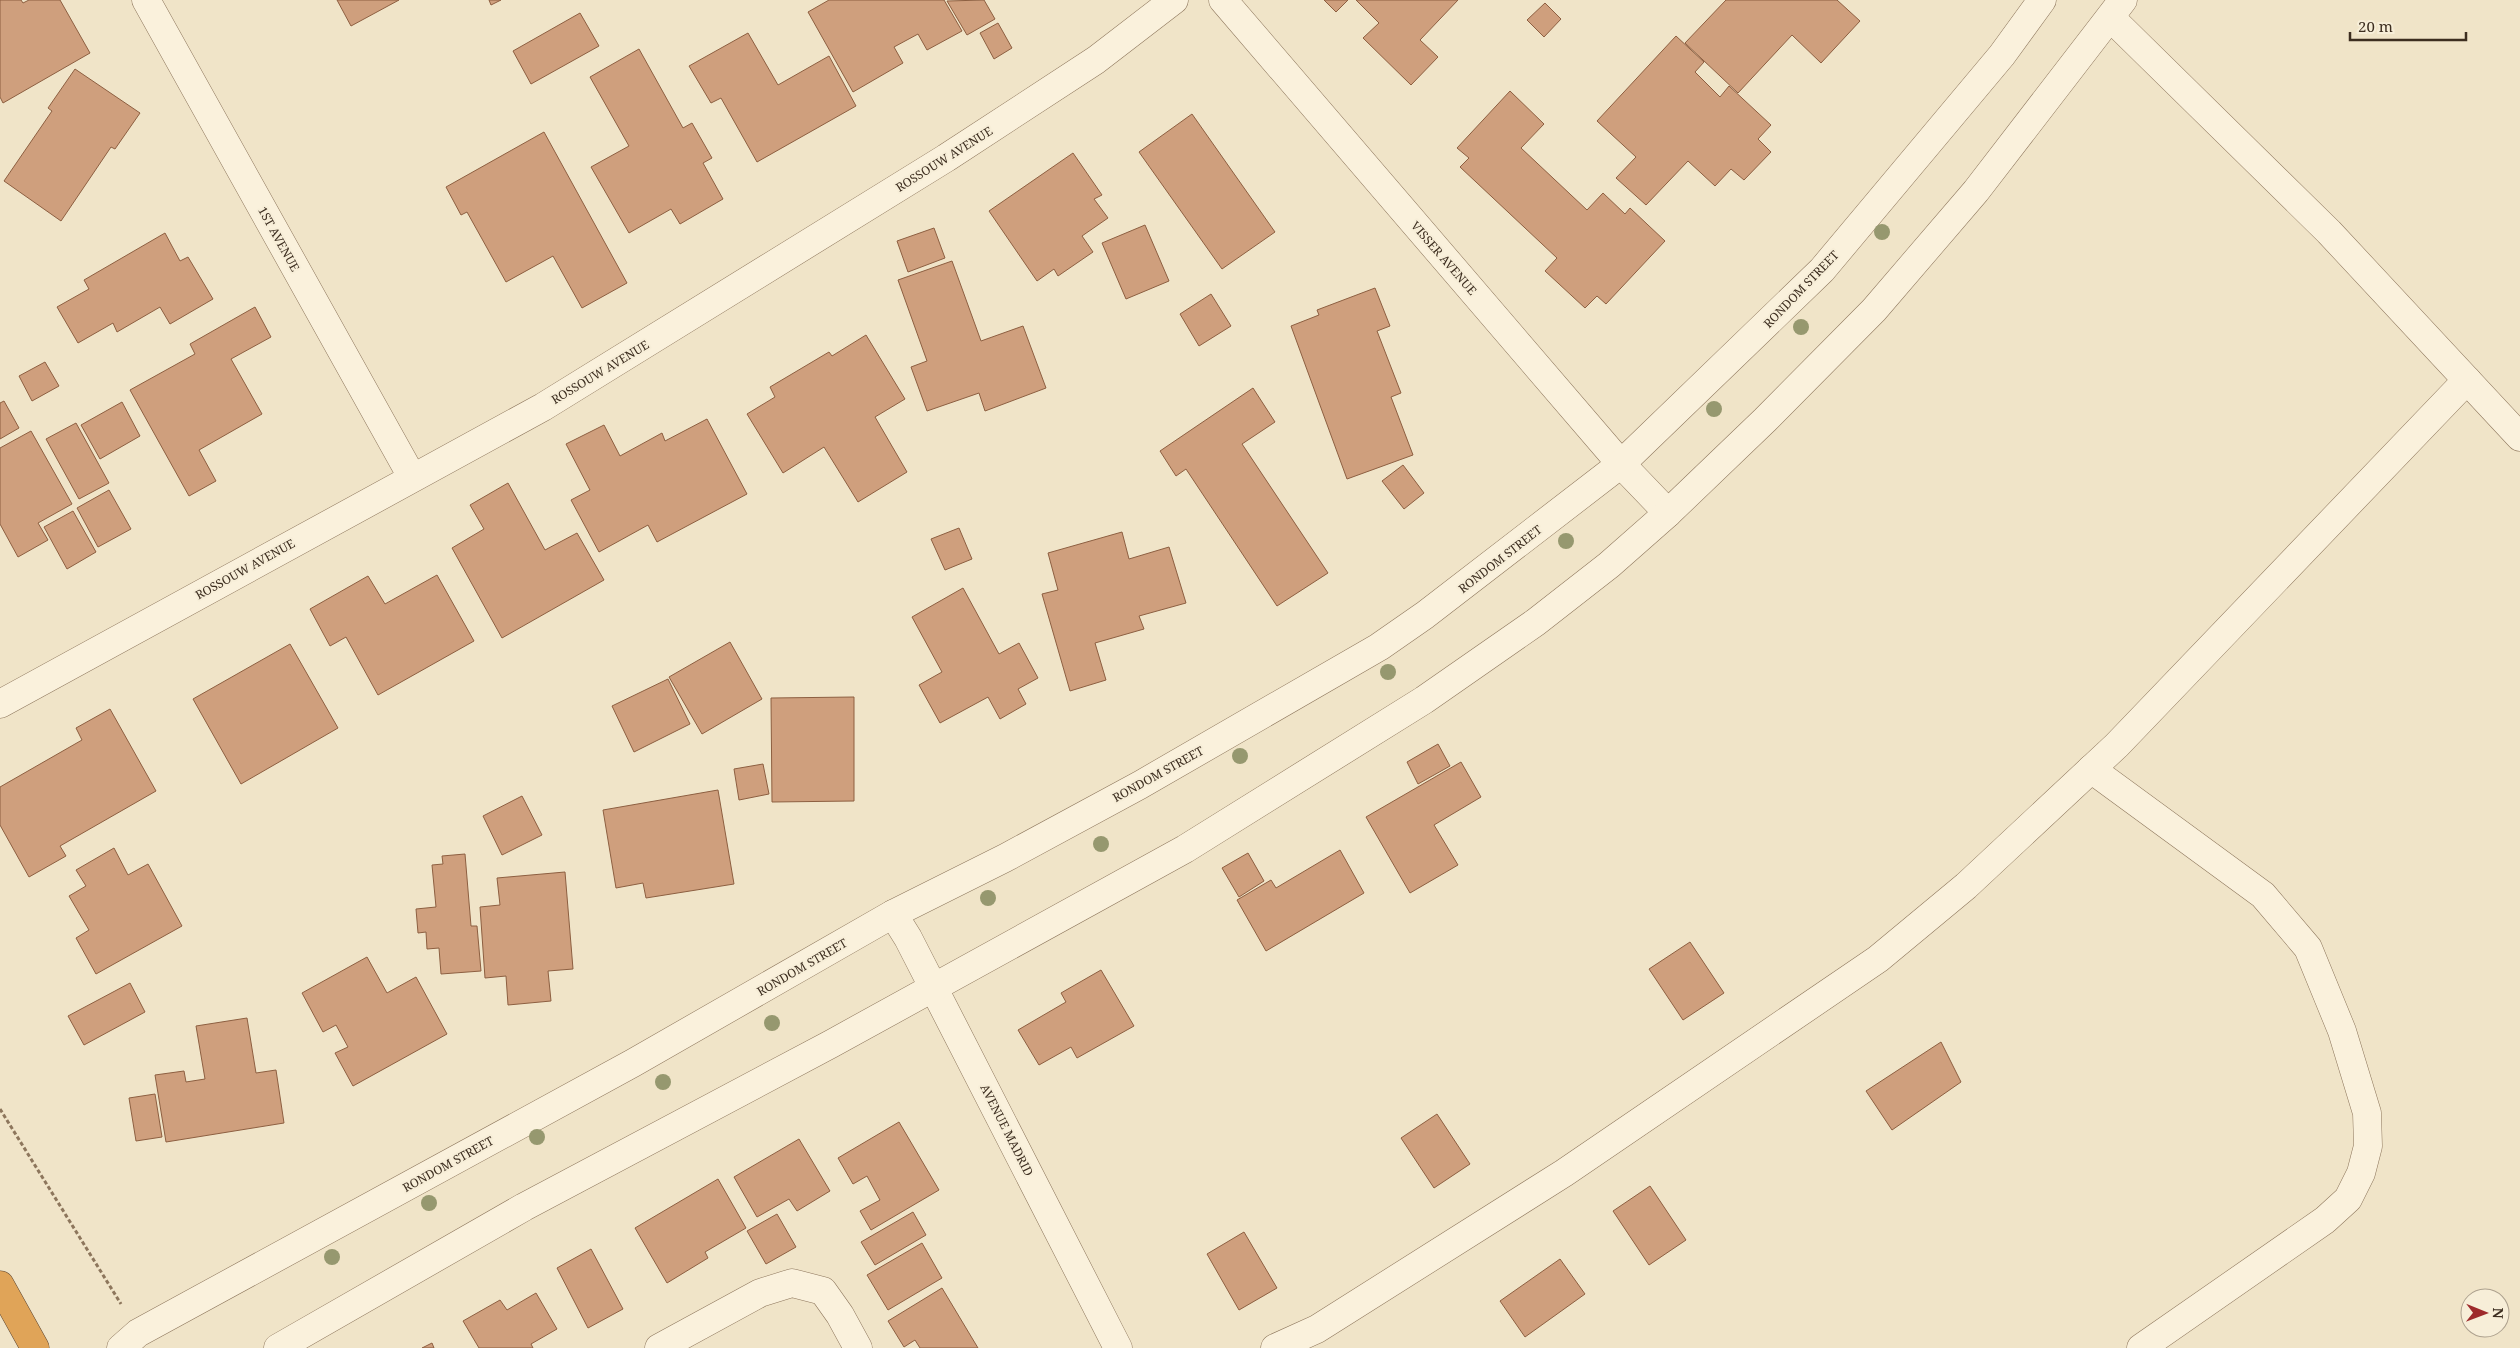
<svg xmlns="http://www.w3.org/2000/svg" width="2520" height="1348" font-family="'Noto Serif',serif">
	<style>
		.building { fill: #cf9f7d; stroke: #8d5f41 }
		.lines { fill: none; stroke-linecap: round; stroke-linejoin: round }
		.minor-casing { stroke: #8d765c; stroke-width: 29 }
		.highway-casing { stroke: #5b4430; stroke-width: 29 }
		.path { stroke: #8d765c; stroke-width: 3; stroke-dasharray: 4 2.5; stroke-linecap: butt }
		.minor { stroke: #faf1dc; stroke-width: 28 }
		.highway { stroke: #e0a458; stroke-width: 28 }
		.tree { fill: #96986f }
		.labels { text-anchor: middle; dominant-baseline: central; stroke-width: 4; stroke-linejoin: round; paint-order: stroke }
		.street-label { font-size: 12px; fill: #3d2e20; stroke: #f7eed8 }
	</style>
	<rect width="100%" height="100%" fill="#f0e4c8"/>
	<g class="building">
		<path d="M 0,0 L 21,0 L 23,3 L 29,0 L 60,0 L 90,53 L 3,103 L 0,97 Z"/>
		<path d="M 337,0 L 399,0 L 351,26 Z"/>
		<path d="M 489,0 L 501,0 L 491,5 Z"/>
		<path d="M 829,0 L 944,0 L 962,31 L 927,50 L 918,34 L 894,47 L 903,63 L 853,92 L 808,12 Z"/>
		<path d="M 984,0 L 995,19 L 967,35 L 947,1 Z"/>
		<path d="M 1324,0 L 1348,0 L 1336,12 Z"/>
		<path d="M 1356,0 L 1458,0 L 1420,40 L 1438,57 L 1411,85 L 1363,38 L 1379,23 Z"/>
		<path d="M 1726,0 L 1837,0 L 1860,21 L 1821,63 L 1792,35 L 1738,93 L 1685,43 Z"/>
		<path d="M 1545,3 L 1561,19 L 1544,37 L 1527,20 Z"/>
		<path d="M 580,13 L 599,46 L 531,84 L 513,51 Z"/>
		<path d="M 998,23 L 1012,48 L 994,59 L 980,33 Z"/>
		<path d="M 748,33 L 778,85 L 829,56 L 856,106 L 757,162 L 721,98 L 711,103 L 689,66 Z"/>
		<path d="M 1676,36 L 1704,62 L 1695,72 L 1720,97 L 1729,86 L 1771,125 L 1758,139 L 1771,152 L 1744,180 L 1731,169 L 1715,186 L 1688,161 L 1646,205 L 1616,178 L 1636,157 L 1597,121 Z"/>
		<path d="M 639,49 L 683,128 L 692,123 L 712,158 L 703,163 L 723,199 L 680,224 L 671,209 L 629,233 L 591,167 L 629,146 L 590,77 Z"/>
		<path d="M 75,69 L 140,113 L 115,149 L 111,147 L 61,221 L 4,181 L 52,111 L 48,108 Z"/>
		<path d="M 1510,91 L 1544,124 L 1521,148 L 1587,210 L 1603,193 L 1625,214 L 1630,208 L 1665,241 L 1606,304 L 1597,296 L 1585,308 L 1545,271 L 1557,258 L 1460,167 L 1469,158 L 1457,148 Z"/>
		<path d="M 1192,114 L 1275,232 L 1222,269 L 1139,152 Z"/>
		<path d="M 544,132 L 627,283 L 582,308 L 553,256 L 506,282 L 467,212 L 461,215 L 446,187 Z"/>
		<path d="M 1073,153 L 1102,195 L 1094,199 L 1108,218 L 1082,236 L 1093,252 L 1058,276 L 1054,269 L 1037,281 L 989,211 Z"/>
		<path d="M 1145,225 L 1169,281 L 1126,299 L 1102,243 Z"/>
		<path d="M 934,228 L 945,258 L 908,272 L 897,241 Z"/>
		<path d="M 165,233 L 180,261 L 188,257 L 213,299 L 170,324 L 160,307 L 117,332 L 113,323 L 78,343 L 57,307 L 89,289 L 84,280 Z"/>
		<path d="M 952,261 L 981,341 L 1023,326 L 1046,388 L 985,411 L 979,393 L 927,411 L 911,367 L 927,361 L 898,280 Z"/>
		<path d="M 1375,288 L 1390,326 L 1377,331 L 1401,393 L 1391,397 L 1413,455 L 1347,479 L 1291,326 L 1319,315 L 1317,310 Z"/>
		<path d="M 1211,294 L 1231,326 L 1199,346 L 1180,314 Z"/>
		<path d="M 255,307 L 271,337 L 231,359 L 262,414 L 199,450 L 216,481 L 189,496 L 130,390 L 195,354 L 190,344 Z"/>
		<path d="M 866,335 L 905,399 L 875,417 L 907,472 L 858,502 L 824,447 L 783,473 L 747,414 L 775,397 L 770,387 L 829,352 L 832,356 Z"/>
		<path d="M 45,362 L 59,386 L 32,401 L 19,376 Z"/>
		<path d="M 1253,388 L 1275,422 L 1242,444 L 1328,573 L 1277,606 L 1186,469 L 1176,476 L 1160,451 Z"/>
		<path d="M 4,401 L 19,428 L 0,439 L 0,403 Z"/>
		<path d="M 122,402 L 140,436 L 100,459 L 81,425 Z"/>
		<path d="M 707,419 L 747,494 L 657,542 L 648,525 L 599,552 L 571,500 L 590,490 L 566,444 L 604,425 L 620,456 L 662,433 L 665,441 Z"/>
		<path d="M 76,423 L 109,483 L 79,499 L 46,439 Z"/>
		<path d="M 31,431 L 72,504 L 38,523 L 48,540 L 18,557 L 0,524 L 0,448 Z"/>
		<path d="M 1403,465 L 1424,493 L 1404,509 L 1382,481 Z"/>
		<path d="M 508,483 L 545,550 L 577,533 L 604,580 L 502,638 L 452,548 L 484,529 L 470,505 Z"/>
		<path d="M 109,490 L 131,529 L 98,547 L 77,508 Z"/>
		<path d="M 73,511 L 96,552 L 67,569 L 44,527 Z"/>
		<path d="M 959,528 L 972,559 L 945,570 L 931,539 Z"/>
		<path d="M 1122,532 L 1129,559 L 1169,547 L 1186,603 L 1139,616 L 1144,629 L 1095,643 L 1106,680 L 1070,691 L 1042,594 L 1058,590 L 1048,553 Z"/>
		<path d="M 437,575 L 474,641 L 378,695 L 346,637 L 330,646 L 310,609 L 368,576 L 385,604 Z"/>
		<path d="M 963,588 L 999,654 L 1019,643 L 1038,678 L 1018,689 L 1026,704 L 1000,719 L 988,697 L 940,723 L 919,685 L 942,672 L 912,617 Z"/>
		<path d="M 730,642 L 762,699 L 702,734 L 669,677 Z"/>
		<path d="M 290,644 L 338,728 L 241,784 L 193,699 Z"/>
		<path d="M 668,679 L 690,724 L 634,752 L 612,706 Z"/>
		<path d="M 854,697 L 854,801 L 772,802 L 771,698 Z"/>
		<path d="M 110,709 L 156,791 L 60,846 L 66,856 L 29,877 L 0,825 L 0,787 L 82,740 L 76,728 Z"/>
		<path d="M 1438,744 L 1450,766 L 1418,784 L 1407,762 Z"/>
		<path d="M 1461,762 L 1481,797 L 1434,825 L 1458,865 L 1410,893 L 1366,817 Z"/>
		<path d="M 763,764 L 769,794 L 739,800 L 734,769 Z"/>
		<path d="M 718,790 L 734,884 L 646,898 L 643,883 L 616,888 L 603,810 Z"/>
		<path d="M 522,796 L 542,835 L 502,855 L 483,816 Z"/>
		<path d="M 114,848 L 128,875 L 148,864 L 182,926 L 96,974 L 76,938 L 89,930 L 69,896 L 86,886 L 76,870 Z"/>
		<path d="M 1340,850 L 1364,893 L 1266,951 L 1237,900 L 1271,880 L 1276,888 Z"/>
		<path d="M 1248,853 L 1264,881 L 1239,897 L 1222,868 Z"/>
		<path d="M 465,854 L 471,926 L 477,926 L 481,971 L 441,974 L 439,948 L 427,949 L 426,932 L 418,933 L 416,909 L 436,907 L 432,865 L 443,864 L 442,856 Z"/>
		<path d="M 565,872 L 573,969 L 548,971 L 551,1001 L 508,1005 L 506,976 L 485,978 L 480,907 L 500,905 L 497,878 Z"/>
		<path d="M 1690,942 L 1724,993 L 1683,1020 L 1649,969 Z"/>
		<path d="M 367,957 L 387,993 L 416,977 L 447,1034 L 353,1086 L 335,1053 L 348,1047 L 336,1025 L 323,1032 L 302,993 Z"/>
		<path d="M 1101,970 L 1134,1026 L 1077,1058 L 1071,1047 L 1039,1065 L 1018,1030 L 1066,1002 L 1061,993 Z"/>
		<path d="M 130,983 L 145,1012 L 84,1045 L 68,1016 Z"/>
		<path d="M 247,1018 L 256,1073 L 276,1070 L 284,1123 L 166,1142 L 155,1075 L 184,1071 L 186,1082 L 205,1079 L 196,1026 Z"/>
		<path d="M 1941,1042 L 1961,1082 L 1892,1130 L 1866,1091 Z"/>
		<path d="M 155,1094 L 162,1137 L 136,1141 L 129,1098 Z"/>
		<path d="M 1437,1114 L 1470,1164 L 1434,1188 L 1401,1138 Z"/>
		<path d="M 899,1122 L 939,1190 L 871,1230 L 860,1211 L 880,1200 L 867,1176 L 853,1184 L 838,1158 Z"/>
		<path d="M 799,1139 L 830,1191 L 797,1211 L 789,1199 L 757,1217 L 734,1177 Z"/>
		<path d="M 718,1179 L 746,1228 L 705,1252 L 708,1258 L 667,1283 L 635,1228 Z"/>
		<path d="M 1650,1186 L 1686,1240 L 1649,1265 L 1613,1211 Z"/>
		<path d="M 913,1212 L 926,1235 L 875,1265 L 861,1242 Z"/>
		<path d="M 777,1214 L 796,1247 L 766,1264 L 747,1231 Z"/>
		<path d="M 1244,1232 L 1277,1288 L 1239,1310 L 1207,1254 Z"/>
		<path d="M 922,1243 L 942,1278 L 888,1310 L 867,1275 Z"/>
		<path d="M 591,1249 L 623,1309 L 588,1328 L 557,1268 Z"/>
		<path d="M 1560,1259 L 1585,1294 L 1525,1337 L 1500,1301 Z"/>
		<path d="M 942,1288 L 978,1348 L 920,1348 L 915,1340 L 904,1347 L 888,1321 Z"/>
		<path d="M 536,1293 L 557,1329 L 531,1344 L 533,1348 L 479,1348 L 463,1321 L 500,1300 L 507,1310 Z"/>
		<path d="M 432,1343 L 434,1348 L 422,1348 Z"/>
	</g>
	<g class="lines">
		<g class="minor-casing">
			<g id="minor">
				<path d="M 146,0 L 412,477"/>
				<path d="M 1223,0 L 1621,464 L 1668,513"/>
				<path d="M 2111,18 L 2329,232 L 2520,437"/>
				<path d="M 0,704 L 543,407 L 946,158 L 1096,60 L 1174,0"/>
				<path d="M 2091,769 L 2263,895 L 2308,948 L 2342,1031 L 2367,1113 L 2368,1146 L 2361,1173 L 2348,1199 L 2325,1220 L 2141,1348"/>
				<path d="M 893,914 L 908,938 L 1118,1348"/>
				<path d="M 121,1348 L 138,1333 L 633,1063 L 893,914 L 1005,858 L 1140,785 L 1379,647 L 1425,615 L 1621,464 L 1822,270 L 2002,55 L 2042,0"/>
				<path d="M 278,1348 L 524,1207 L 831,1044 L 1185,849 L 1424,700 L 1536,622 L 1609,565 L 1668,513 L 1765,420 L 1874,310 L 1976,191 L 2123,0"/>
				<path d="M 659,1348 L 760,1293 L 792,1283 L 823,1291 L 840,1315 L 858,1348"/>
				<path d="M 1275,1348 L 1317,1329 L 1564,1173 L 1878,959 L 1966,886 L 2117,745 L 2467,380"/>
			</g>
		</g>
		<g class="highway-casing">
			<path id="highway" d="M 0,1285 L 35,1348"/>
		</g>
		<path class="path" d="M 0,1109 L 121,1304"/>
		<use href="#minor" class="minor"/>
		<use href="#highway" class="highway"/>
	</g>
	<g class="tree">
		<circle cx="1882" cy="232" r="8"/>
		<circle cx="1801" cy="327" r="8"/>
		<circle cx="1714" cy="409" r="8"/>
		<circle cx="1566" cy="541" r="8"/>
		<circle cx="1388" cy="672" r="8"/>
		<circle cx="1240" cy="756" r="8"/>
		<circle cx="1101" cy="844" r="8"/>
		<circle cx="988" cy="898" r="8"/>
		<circle cx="772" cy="1023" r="8"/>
		<circle cx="663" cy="1082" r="8"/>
		<circle cx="537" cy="1137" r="8"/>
		<circle cx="429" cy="1203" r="8"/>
		<circle cx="332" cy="1257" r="8"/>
	</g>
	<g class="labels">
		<g class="street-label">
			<text transform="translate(944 159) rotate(-32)">ROSSOUW AVENUE</text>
			<text transform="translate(279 239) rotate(61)">1ST AVENUE</text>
			<text transform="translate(1444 258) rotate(49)">VISSER AVENUE</text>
			<text transform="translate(1801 289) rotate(-46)">RONDOM STREET</text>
			<text transform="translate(600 372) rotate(-31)">ROSSOUW AVENUE</text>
			<text transform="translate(1500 559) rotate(-38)">RONDOM STREET</text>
			<text transform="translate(245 569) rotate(-29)">ROSSOUW AVENUE</text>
			<text transform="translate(1158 774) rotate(-29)">RONDOM STREET</text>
			<text transform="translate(802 967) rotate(-30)">RONDOM STREET</text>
			<text transform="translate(1007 1130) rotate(63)">AVENUE MADRID</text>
			<text transform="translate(448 1164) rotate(-29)">RONDOM STREET</text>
		</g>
	</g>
	<g transform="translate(2485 1313) rotate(91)"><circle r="24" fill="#f7eed8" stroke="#ada18e"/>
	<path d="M0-4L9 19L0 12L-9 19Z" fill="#9e2a2b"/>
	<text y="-8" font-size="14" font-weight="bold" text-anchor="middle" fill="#3d2e20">N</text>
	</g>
	<path d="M2350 32v8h116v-8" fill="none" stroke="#3d2e20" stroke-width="2.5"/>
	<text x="2358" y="32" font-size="15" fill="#3d2e20" stroke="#f7eed8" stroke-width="4" paint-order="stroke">20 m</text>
</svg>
